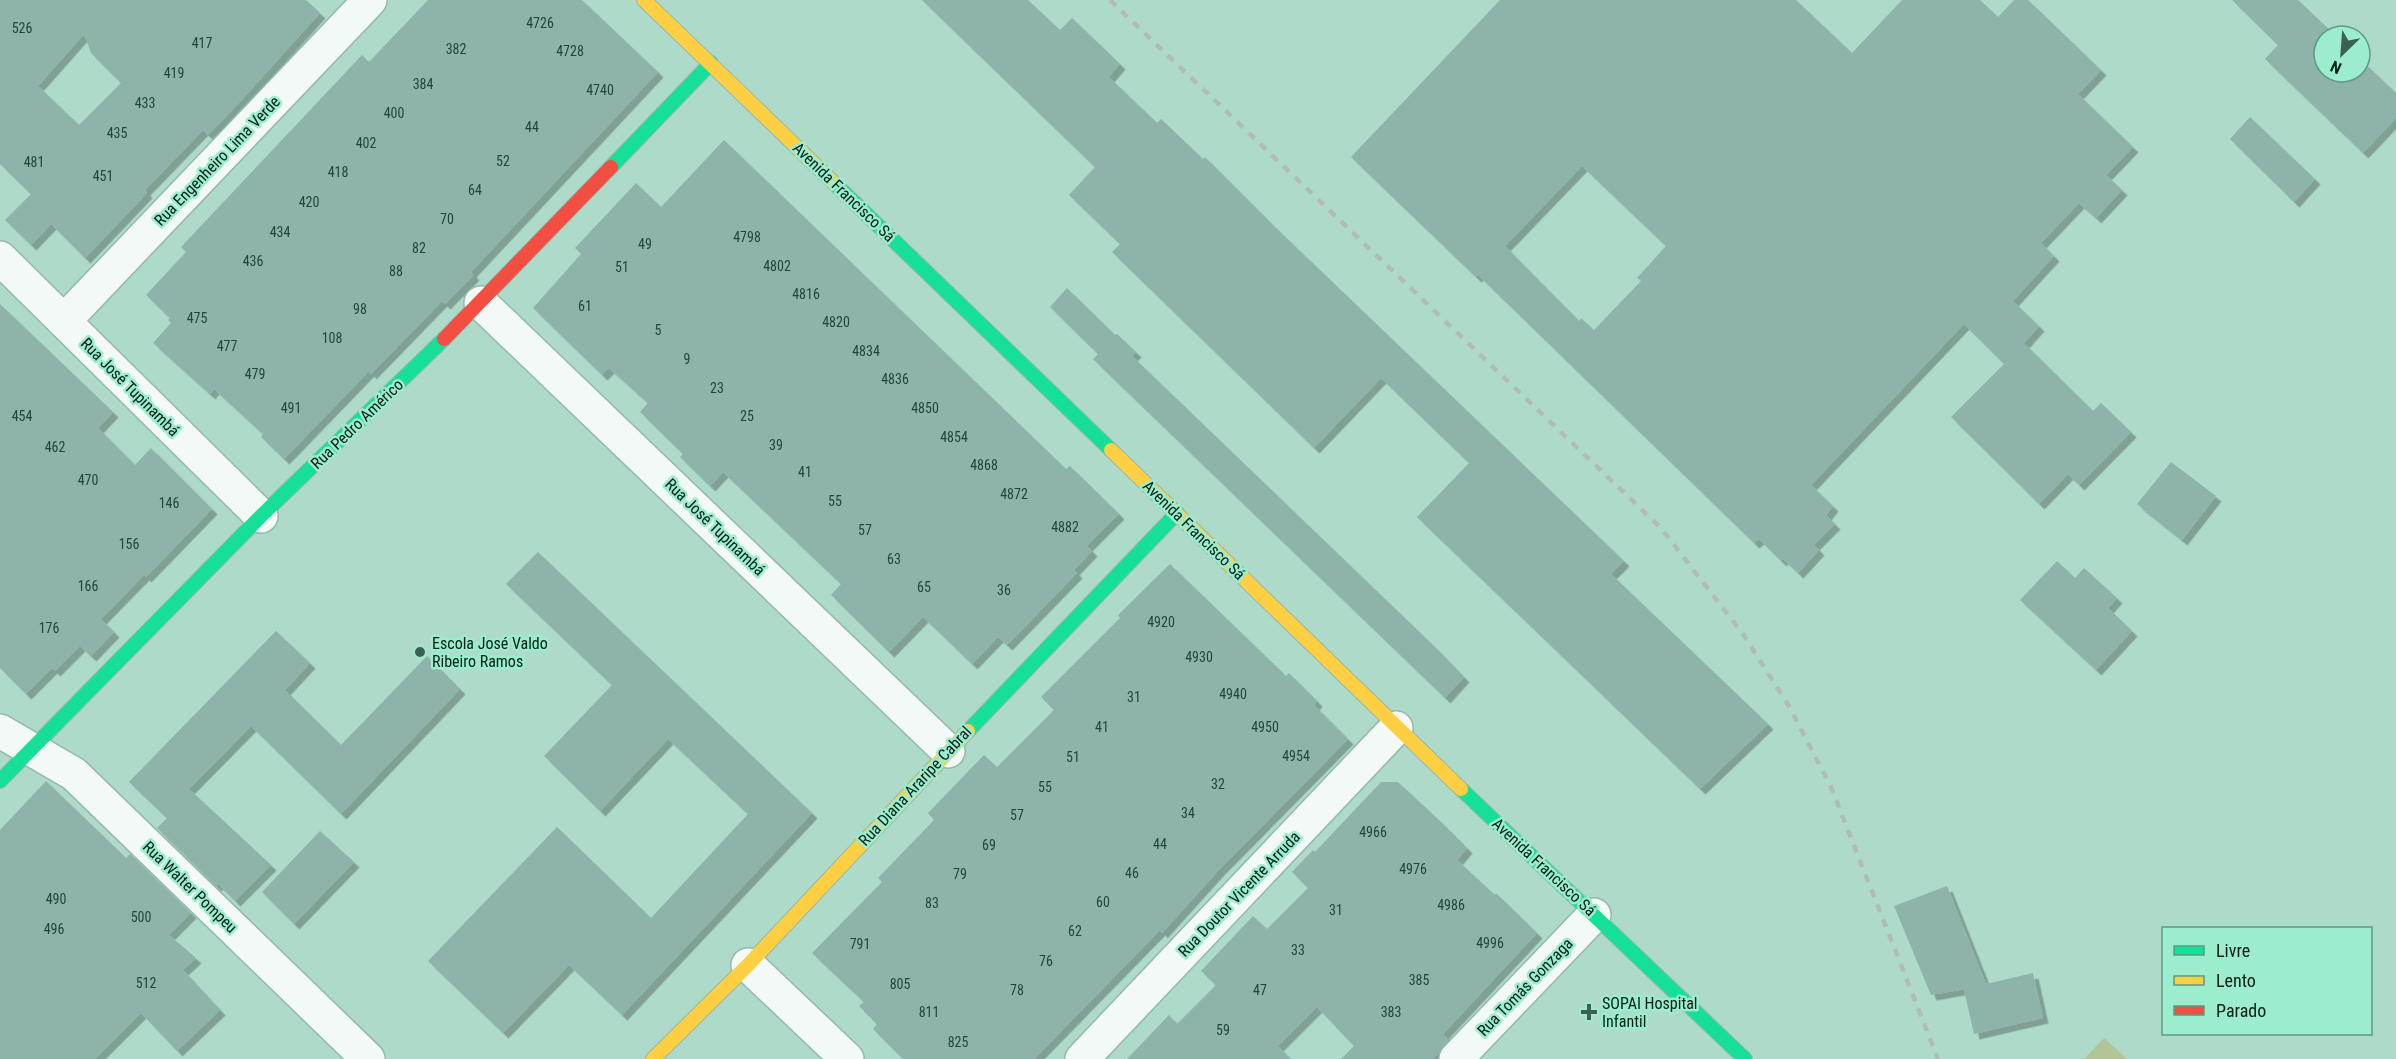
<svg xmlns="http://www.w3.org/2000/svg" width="2396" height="1059" font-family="'Roboto Condensed',sans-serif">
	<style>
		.green { fill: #b1c597 }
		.building { fill: #8db3aa; fill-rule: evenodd; filter: url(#shadow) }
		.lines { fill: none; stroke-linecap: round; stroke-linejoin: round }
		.street-casing { stroke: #95b8ab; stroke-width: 36 }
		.fast-casing { stroke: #95b8ab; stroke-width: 16 }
		.slow-casing { stroke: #95b8ab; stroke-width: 16 }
		.jam-casing { stroke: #95b8ab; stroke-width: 16 }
		.street { stroke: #f3f9f7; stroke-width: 33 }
		.fast { stroke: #16e098; stroke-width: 14 }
		.slow { stroke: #ffcf43; stroke-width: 14 }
		.jam { stroke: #f24e42; stroke-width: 14 }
		.rail { stroke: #b1bcb8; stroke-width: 4.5; stroke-dasharray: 8 8; stroke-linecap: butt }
		.poi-dot { fill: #3d6054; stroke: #9cecce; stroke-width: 2 }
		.labels { text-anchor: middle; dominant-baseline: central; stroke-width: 5; stroke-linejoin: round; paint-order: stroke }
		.number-label { font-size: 14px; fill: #23443a }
		.street-label { font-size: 16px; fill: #001f15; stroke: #9cecce }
		.poi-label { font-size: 16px; fill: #001f15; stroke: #9cecce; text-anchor: start }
	</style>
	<defs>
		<filter id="shadow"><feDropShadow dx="5.5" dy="5.5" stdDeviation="0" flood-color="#0004"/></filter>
	</defs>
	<rect width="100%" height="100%" fill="#aedaca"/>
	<path class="green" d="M 2104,1038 L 2127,1059 L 2084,1059 Z"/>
	<g class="building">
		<path d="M 0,0 L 306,0 L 320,13 L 237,105 L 208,135 L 203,130 L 145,190 L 147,193 L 85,258 L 51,224 L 31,245 L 5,220 L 31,194 L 0,164 ZM 84,34 L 91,53 L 121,83 L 79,125 L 38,86 Z"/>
		<path d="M 428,0 L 582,0 L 658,72 L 471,272 L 474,275 L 445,304 L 442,301 L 371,374 L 369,371 L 284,459 L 261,437 L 263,434 L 214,389 L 210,394 L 153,343 L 171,323 L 168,320 L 170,318 L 146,295 L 186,252 L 181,247 L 362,55 L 369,62 Z"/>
		<path d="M 922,0 L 1028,0 L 1060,30 L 1072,18 L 1120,64 L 1109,77 L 1157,123 L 1161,119 L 1203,159 L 1205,157 L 1278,230 L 1624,561 L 1611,574 L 1768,724 L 1700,789 L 1417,517 L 1469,463 L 1381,378 L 1314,448 L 1112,252 L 1120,244 L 1069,195 L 1095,167 Z"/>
		<path d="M 1500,0 L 1796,0 L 1852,53 L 1902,0 L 1980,0 L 1998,17 L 2014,0 L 2028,0 L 2101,70 L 2078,94 L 2133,147 L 2106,175 L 2122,190 L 2096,218 L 2079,203 L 2041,243 L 2054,256 L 2013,301 L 2039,326 L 2024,343 L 2093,411 L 2101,403 L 2131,432 L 2079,485 L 2068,474 L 2039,504 L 1951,417 L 2004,364 L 1964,324 L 1811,485 L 1833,506 L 1826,515 L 1835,524 L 1814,545 L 1819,550 L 1798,573 L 1783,559 L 1781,561 L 1759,539 L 1754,543 L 1478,275 L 1476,277 L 1351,157 ZM 1582,166 L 1666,246 L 1637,278 L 1641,281 L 1594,330 L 1581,318 L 1579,321 L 1505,246 Z"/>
		<path d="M 2232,0 L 2298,0 L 2336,36 L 2324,36 L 2324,72 L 2360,72 L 2360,59 L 2396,93 L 2396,118 L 2363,153 L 2265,59 L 2278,45 Z"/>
		<path d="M 2250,117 L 2315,179 L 2294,202 L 2230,139 Z"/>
		<path d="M 724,140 L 1066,469 L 1070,466 L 1119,514 L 1087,546 L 1092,551 L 1074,570 L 1077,573 L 1007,645 L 998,637 L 972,664 L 923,617 L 889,652 L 831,595 L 841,584 L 723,472 L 710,486 L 680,457 L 683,454 L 640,412 L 648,403 L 609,368 L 602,375 L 533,308 L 581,254 L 575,248 L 636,183 L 661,207 Z"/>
		<path d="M 1067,288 L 1115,335 L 1117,334 L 1136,352 L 1132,356 L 1436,648 L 1464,677 L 1445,698 L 1093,359 L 1098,354 L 1050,307 Z"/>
		<path d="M 0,304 L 113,412 L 98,428 L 135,465 L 151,448 L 212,509 L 146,577 L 144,575 L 101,619 L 114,632 L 91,656 L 80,646 L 55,671 L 52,668 L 26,694 L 0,668 Z"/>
		<path d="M 2171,462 L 2216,496 L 2182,540 L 2137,504 Z"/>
		<path d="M 538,552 L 812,813 L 622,1015 L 569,965 L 503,1033 L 428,961 L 557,827 L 651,918 L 748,814 L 668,739 L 600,811 L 544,756 L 612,685 L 506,584 Z"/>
		<path d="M 2057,561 L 2075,578 L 2084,568 L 2117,598 L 2108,608 L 2132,631 L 2096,670 L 2020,600 Z"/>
		<path d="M 1170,564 L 1286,676 L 1289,673 L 1317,701 L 1314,705 L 1348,739 L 1217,872 L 1162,933 L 1160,930 L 1034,1059 L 903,1059 L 873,1029 L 877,1024 L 859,1006 L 864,1002 L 812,953 L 882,882 L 878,878 L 934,820 L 928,813 L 984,755 L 997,767 L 1054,710 L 1041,697 L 1120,618 L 1118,615 Z"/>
		<path d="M 276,631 L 310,663 L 285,690 L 341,745 L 427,656 L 460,689 L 341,814 L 251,726 L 189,789 L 271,865 L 235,901 L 218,884 L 216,886 L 157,828 L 167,818 L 129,782 Z"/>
		<path d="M 46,781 L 126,858 L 130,854 L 191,913 L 169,935 L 196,958 L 183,970 L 220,1010 L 177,1051 L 141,1013 L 95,1059 L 0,1059 L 0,830 Z"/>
		<path d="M 1381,782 L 1398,782 L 1441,822 L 1467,848 L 1457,860 L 1495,895 L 1496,893 L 1537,933 L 1443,1034 L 1448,1040 L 1439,1053 L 1433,1059 L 1341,1059 L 1354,1046 L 1317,1007 L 1278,1046 L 1291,1059 L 1127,1059 L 1169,1015 L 1177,1024 L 1216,985 L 1201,971 L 1253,916 L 1267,929 L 1308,888 L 1292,872 L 1313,850 L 1315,852 Z"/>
		<path d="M 320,831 L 354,862 L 294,924 L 262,892 Z"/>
		<path d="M 1947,886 L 1986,984 L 2033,973 L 2043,1018 L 1974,1034 L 1964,990 L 1965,989 L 1931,995 L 1894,906 Z"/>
	</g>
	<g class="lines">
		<g class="street-casing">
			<g id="street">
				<path d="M 0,258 L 261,516"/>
				<path d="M 481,303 L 948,751"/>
				<path d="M 64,321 L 370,0"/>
				<path d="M 0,731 L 74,774 L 368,1059"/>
				<path d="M 748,965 L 847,1059"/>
				<path d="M 1082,1059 L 1396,728"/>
				<path d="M 1456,1059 L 1594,915"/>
			</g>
		</g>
		<g class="fast-casing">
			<g id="fast">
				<path d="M 611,167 L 711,63"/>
				<path d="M 833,182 L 1111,450"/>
				<path d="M 968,731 L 1177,513"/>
				<path d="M 0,781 L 261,516 L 444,339"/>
				<path d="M 1461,789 L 1745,1059"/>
			</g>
		</g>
		<g class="slow-casing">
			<g id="slow">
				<path d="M 644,0 L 833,182"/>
				<path d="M 1111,450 L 1461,789"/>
				<path d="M 653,1059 L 748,965 L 968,731"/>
			</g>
		</g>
		<g class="jam-casing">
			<path id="jam" d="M 444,339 L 611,167"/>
		</g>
		<use href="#street" class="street"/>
		<use href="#fast" class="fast"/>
		<use href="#slow" class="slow"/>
		<use href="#jam" class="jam"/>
		<path class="rail" d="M 1110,0 L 1661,528 L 1743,634 L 1790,708 L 1831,787 L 1938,1059"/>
	</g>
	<g class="poi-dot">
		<circle cx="420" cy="652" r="6"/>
		<path d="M1586 1003h6v6h6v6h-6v6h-6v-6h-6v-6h6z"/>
	</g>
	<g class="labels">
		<g class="number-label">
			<text x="540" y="23">4726</text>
			<text x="22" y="28">526</text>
			<text x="202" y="43">417</text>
			<text x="456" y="49">382</text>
			<text x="570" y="51">4728</text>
			<text x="174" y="73">419</text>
			<text x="423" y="84">384</text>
			<text x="600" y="90">4740</text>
			<text x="145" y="103">433</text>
			<text x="394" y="113">400</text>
			<text x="532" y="127">44</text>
			<text x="117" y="133">435</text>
			<text x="366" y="143">402</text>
			<text x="503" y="161">52</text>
			<text x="34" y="162">481</text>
			<text x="338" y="172">418</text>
			<text x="103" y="176">451</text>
			<text x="475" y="190">64</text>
			<text x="309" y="202">420</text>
			<text x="447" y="219">70</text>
			<text x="280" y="232">434</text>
			<text x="747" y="237">4798</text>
			<text x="645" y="244">49</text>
			<text x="419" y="248">82</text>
			<text x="253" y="261">436</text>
			<text x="777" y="266">4802</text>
			<text x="622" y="267">51</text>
			<text x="396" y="271">88</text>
			<text x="806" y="294">4816</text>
			<text x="585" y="306">61</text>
			<text x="360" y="309">98</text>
			<text x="197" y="318">475</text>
			<text x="836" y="322">4820</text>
			<text x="658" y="330">5</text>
			<text x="332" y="338">108</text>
			<text x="227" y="346">477</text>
			<text x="866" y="351">4834</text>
			<text x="687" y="359">9</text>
			<text x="255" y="374">479</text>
			<text x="895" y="379">4836</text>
			<text x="717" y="388">23</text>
			<text x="291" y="408">491</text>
			<text x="925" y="408">4850</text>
			<text x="22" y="416">454</text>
			<text x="747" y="416">25</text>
			<text x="954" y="437">4854</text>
			<text x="776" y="445">39</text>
			<text x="55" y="447">462</text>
			<text x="984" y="465">4868</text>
			<text x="805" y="472">41</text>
			<text x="88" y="480">470</text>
			<text x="1014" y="494">4872</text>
			<text x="835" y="501">55</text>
			<text x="169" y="503">146</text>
			<text x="1065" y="527">4882</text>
			<text x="865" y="530">57</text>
			<text x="129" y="544">156</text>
			<text x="894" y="559">63</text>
			<text x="88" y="586">166</text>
			<text x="924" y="587">65</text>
			<text x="1004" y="590">36</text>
			<text x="1161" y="622">4920</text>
			<text x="49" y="628">176</text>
			<text x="1199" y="657">4930</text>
			<text x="1233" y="694">4940</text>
			<text x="1134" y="697">31</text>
			<text x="1102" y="727">41</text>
			<text x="1265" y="727">4950</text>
			<text x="1296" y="756">4954</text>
			<text x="1073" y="757">51</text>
			<text x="1218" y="784">32</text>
			<text x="1045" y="787">55</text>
			<text x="1188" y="813">34</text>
			<text x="1017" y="815">57</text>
			<text x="1373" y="832">4966</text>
			<text x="1160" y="844">44</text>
			<text x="989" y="845">69</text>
			<text x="1413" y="869">4976</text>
			<text x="1132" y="873">46</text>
			<text x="960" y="874">79</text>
			<text x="56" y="899">490</text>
			<text x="1103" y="902">60</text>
			<text x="932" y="903">83</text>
			<text x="1451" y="905">4986</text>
			<text x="1336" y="910">31</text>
			<text x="141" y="917">500</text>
			<text x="54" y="929">496</text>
			<text x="1075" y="931">62</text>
			<text x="1490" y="943">4996</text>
			<text x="860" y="944">791</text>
			<text x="1298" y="950">33</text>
			<text x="1046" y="961">76</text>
			<text x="1419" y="980">385</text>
			<text x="146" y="983">512</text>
			<text x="900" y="984">805</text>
			<text x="1017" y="990">78</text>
			<text x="1260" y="990">47</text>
			<text x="929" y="1012">811</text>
			<text x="1391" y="1012">383</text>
			<text x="1223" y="1030">59</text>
			<text x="958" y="1042">825</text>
		</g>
		<g class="street-label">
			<text transform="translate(217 161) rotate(-46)">Rua Engenheiro Lima Verde</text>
			<text transform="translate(844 192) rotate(44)">Avenida Francisco Sá</text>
			<text transform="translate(130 387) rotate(45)">Rua José Tupinambá</text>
			<text transform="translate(357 424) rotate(-44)">Rua Pedro Américo</text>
			<text transform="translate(715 527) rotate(44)">Rua José Tupinambá</text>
			<text transform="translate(1194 530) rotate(44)">Avenida Francisco Sá</text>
			<text transform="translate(915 786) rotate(-47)">Rua Diana Araripe Cabral</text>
			<text transform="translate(1544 867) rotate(43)">Avenida Francisco Sá</text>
			<text transform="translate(190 887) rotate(44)">Rua Walter Pompeu</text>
			<text transform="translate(1239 894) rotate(-46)">Rua Doutor Vicente Arruda</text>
			<text transform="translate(1525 987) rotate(-46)">Rua Tomás Gonzaga</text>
		</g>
		<g class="poi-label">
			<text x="432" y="643">Escola José Valdo<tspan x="432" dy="18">Ribeiro Ramos</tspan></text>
			<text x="1602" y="1003">SOPAI Hospital<tspan x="1602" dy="18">Infantil</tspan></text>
		</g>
	</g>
	<rect x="2162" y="927" width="210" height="108" fill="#9cecce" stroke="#5e9a84" stroke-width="1.5"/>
	<rect x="2174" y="946" width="30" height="9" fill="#16e098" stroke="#5e9a84" stroke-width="1.5"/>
	<text x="2216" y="957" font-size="18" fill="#001f15">Livre</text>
	<rect x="2174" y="976" width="30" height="9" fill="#ffcf43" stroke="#5e9a84" stroke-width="1.5"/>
	<text x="2216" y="987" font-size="18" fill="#001f15">Lento</text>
	<rect x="2174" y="1006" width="30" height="9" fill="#f24e42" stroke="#5e9a84" stroke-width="1.5"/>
	<text x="2216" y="1017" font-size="18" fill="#001f15">Parado</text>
	<g transform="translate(2342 54) rotate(205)"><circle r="28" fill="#9cecce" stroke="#5e9a84" stroke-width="1.5"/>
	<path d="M0-4.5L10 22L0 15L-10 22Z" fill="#3d6054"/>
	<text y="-9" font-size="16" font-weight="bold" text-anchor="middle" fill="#001f15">N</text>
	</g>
</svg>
